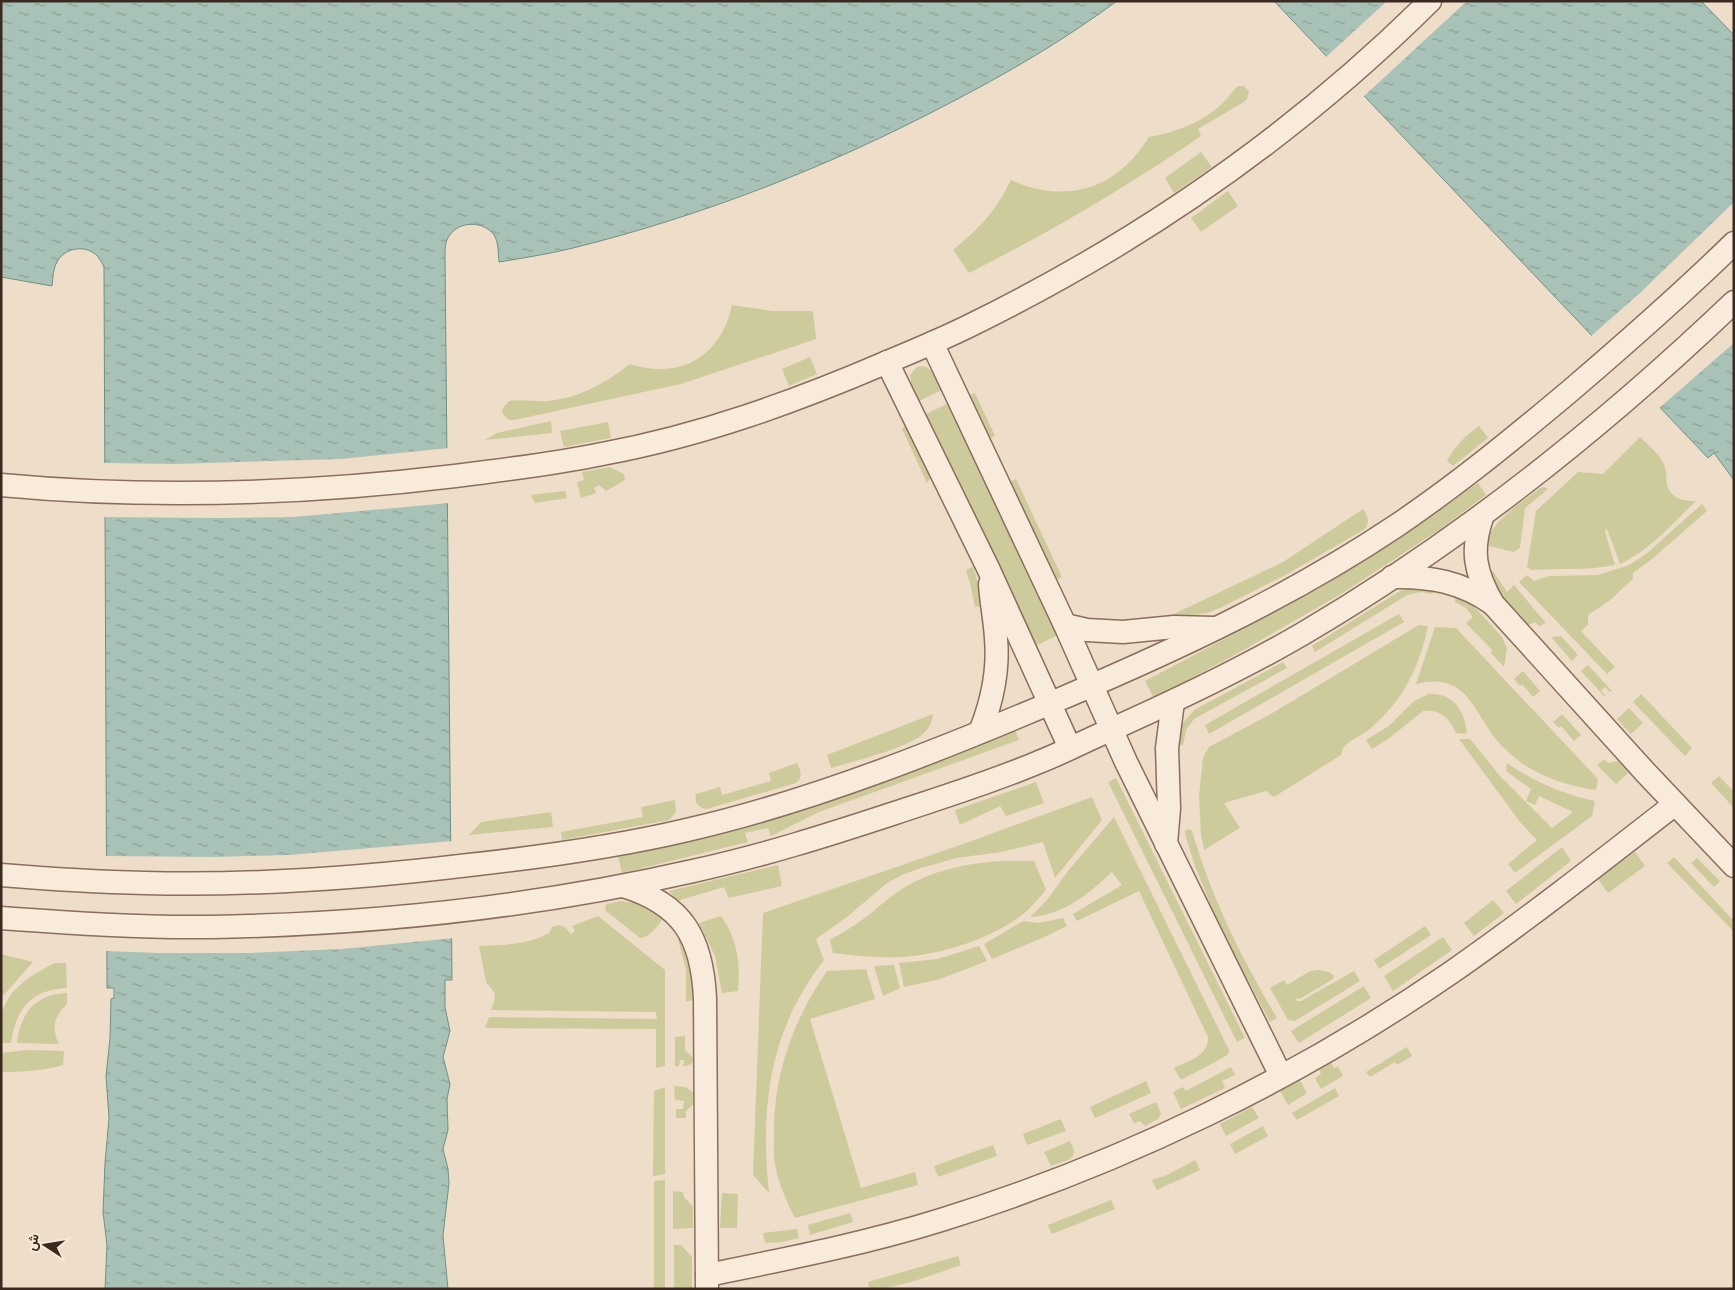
<svg xmlns="http://www.w3.org/2000/svg" width="1735" height="1290" font-family="'Crimson Pro',Vazirmatn,serif">
	<style>
		.grass { fill: #cdcb9b }
		.water { fill: url(#water-ripples); stroke: #6f9183 }
		.pier { fill: #eeddc8 }
		.lines { fill: none; stroke-linecap: round; stroke-linejoin: round }
		.minor-casing { stroke: #8a6e5d; stroke-width: 25 }
		.minor { stroke: #f9ebdb; stroke-width: 22 }
	</style>
	<defs>
		<pattern id="water-ripples" width="26" height="14" patternUnits="userSpaceOnUse" patternTransform="scale(1.25)"><rect width="26" height="14" fill="#a9c2b7"/><path d="M2 4q2-2 4 0t4 0M15 11q2-2 4 0t4 0" fill="none" stroke="#8b9e94"/></pattern>
	</defs>
	<rect width="100%" height="100%" fill="#eeddc8"/>
	<g class="grass">
		<path d="M 1238,86 L 1244,86 L 1249,92 L 1247,99 L 1244,102 L 1198,129 L 1201,136 C 1127,187 1050,232 969,273 L 953,250 C 980,228 995,212 1011,180 C 1067,205 1117,189 1149,137 C 1177,132 1201,123 1222,104 C 1228,98 1232,91 1238,86 Z"/>
		<path d="M 1201,152 L 1212,167 L 1174,193 L 1165,178 Z"/>
		<path d="M 1228,191 L 1238,206 L 1201,232 L 1191,218 Z"/>
		<path d="M 732,305 L 772,311 L 813,311 L 816,339 L 681,384 L 514,420 L 509,420 L 502,413 L 503,408 L 509,401 C 521,399 535,402 548,401 C 580,398 605,383 630,364 C 680,380 721,357 732,305 Z"/>
		<path d="M 810,357 L 817,374 L 789,386 L 782,369 Z"/>
		<path d="M 922,366 C 934,368 937,380 942,390 L 919,401 L 912,386 L 910,375 L 917,367 Z"/>
		<path d="M 975,393 L 995,436 L 985,440 L 965,397 Z"/>
		<path d="M 949,403 L 1058,635 L 1033,647 L 924,415 Z"/>
		<path d="M 551,421 L 552,433 L 485,440 L 497,433 Z"/>
		<path d="M 608,422 L 611,438 L 564,447 L 560,431 Z"/>
		<path d="M 907,424 L 932,475 L 927,483 L 902,429 Z"/>
		<path d="M 1479,426 L 1488,438 L 1453,466 L 1447,461 C 1455,446 1465,436 1479,426 Z"/>
		<path d="M 1640,437 C 1648,445 1660,454 1664,465 C 1667,471 1666,478 1667,485 C 1671,499 1684,501 1696,501 C 1672,524 1650,550 1620,564 L 1607,529 L 1605,530 L 1605,532 L 1615,565 C 1587,571 1559,568 1531,570 L 1527,567 L 1536,511 L 1578,472 L 1603,474 Z"/>
		<path d="M 610,467 L 624,474 L 625,480 L 606,491 L 599,485 L 594,488 L 596,493 L 581,498 L 577,482 L 584,480 L 582,472 Z"/>
		<path d="M 1016,479 L 1062,577 L 1052,582 L 1006,484 Z"/>
		<path d="M 1478,483 L 1486,495 L 1439,530 L 1341,594 L 1240,652 L 1154,698 L 1145,681 L 1317,590 L 1399,539 Z"/>
		<path d="M 1544,487 L 1548,489 L 1525,508 L 1520,548 L 1514,552 L 1485,545 C 1493,519 1520,504 1540,488 Z"/>
		<path d="M 565,491 L 567,498 L 535,503 L 531,495 Z"/>
		<path d="M 1702,504 L 1707,511 L 1652,559 L 1633,573 L 1633,579 L 1609,601 L 1588,615 L 1588,625 L 1581,631 L 1615,667 L 1607,674 L 1519,582 L 1527,575 L 1534,581 L 1549,576 L 1598,575 L 1629,565 L 1646,554 Z"/>
		<path d="M 1363,509 C 1368,516 1370,521 1365,529 L 1289,573 L 1222,607 L 1207,613 L 1176,618 L 1174,614 L 1283,562 Z"/>
		<path d="M 973,566 L 981,593 L 983,606 L 975,607 L 970,583 L 966,571 Z"/>
		<path d="M 1493,571 L 1507,592 L 1514,585 L 1546,623 L 1539,626 L 1535,622 L 1528,625 C 1511,610 1499,594 1488,574 Z"/>
		<path d="M 1417,586 L 1435,591 L 1432,594 L 1421,592 L 1407,595 L 1315,652 L 1312,646 L 1400,591 Z"/>
		<path d="M 1456,594 L 1469,601 L 1502,637 L 1507,648 L 1504,667 L 1491,653 L 1492,650 L 1466,623 L 1473,617 L 1466,608 L 1455,602 Z"/>
		<path d="M 1399,614 L 1404,622 L 1209,734 L 1205,725 Z"/>
		<path d="M 1419,625 L 1428,626 C 1420,666 1403,700 1372,727 C 1366,733 1347,742 1344,747 C 1342,749 1342,752 1341,755 L 1274,797 L 1266,791 L 1224,803 L 1240,828 L 1204,850 L 1201,834 L 1199,796 L 1203,758 L 1209,747 L 1269,715 Z"/>
		<path d="M 1435,627 L 1456,628 L 1598,779 L 1596,790 C 1561,785 1528,773 1503,747 C 1473,717 1471,670 1416,684 Z"/>
		<path d="M 1561,636 L 1578,655 L 1572,661 L 1551,637 Z"/>
		<path d="M 1283,662 L 1287,668 L 1194,719 L 1186,730 L 1183,745 L 1178,746 L 1178,733 L 1182,724 L 1194,710 Z"/>
		<path d="M 1588,665 L 1612,691 L 1610,692 L 1605,687 L 1601,691 L 1606,696 L 1605,697 L 1581,671 Z"/>
		<path d="M 1523,671 L 1540,691 L 1533,697 L 1522,684 L 1520,686 L 1514,679 Z"/>
		<path d="M 1429,694 C 1454,693 1465,711 1467,734 L 1456,733 C 1449,718 1441,709 1423,711 L 1388,739 L 1372,749 L 1366,740 L 1389,726 L 1414,701 Z"/>
		<path d="M 1641,694 L 1692,748 L 1685,756 L 1633,702 Z"/>
		<path d="M 1629,708 L 1643,723 L 1631,734 L 1617,719 Z"/>
		<path d="M 933,714 C 932,721 930,727 925,732 C 910,748 854,761 831,768 L 827,755 Z"/>
		<path d="M 1562,714 L 1581,735 L 1574,741 L 1561,726 L 1559,728 L 1553,722 Z"/>
		<path d="M 1015,730 L 1019,740 L 819,812 L 771,836 L 768,828 L 745,833 L 748,842 L 622,873 L 618,857 L 767,822 L 894,777 Z"/>
		<path d="M 1459,739 L 1470,739 L 1500,776 L 1552,828 L 1573,812 L 1539,796 L 1535,805 L 1526,801 L 1531,789 L 1506,771 L 1507,763 C 1535,782 1562,794 1595,801 L 1592,816 L 1515,873 L 1508,864 L 1537,840 L 1520,822 Z"/>
		<path d="M 1604,759 L 1608,763 L 1618,761 L 1629,772 L 1616,784 L 1597,765 Z"/>
		<path d="M 797,763 C 801,771 803,777 796,783 L 707,809 C 698,808 694,802 696,794 L 720,787 L 722,795 L 771,781 L 769,773 Z"/>
		<path d="M 1719,776 L 1734,792 L 1734,808 L 1711,783 Z"/>
		<path d="M 1116,778 L 1245,1038 L 1237,1042 L 1108,782 Z"/>
		<path d="M 1036,782 L 1044,803 L 1006,816 L 1000,806 L 960,825 L 955,810 Z"/>
		<path d="M 1092,797 L 1102,820 L 1055,878 L 1043,842 L 1001,852 L 957,858 L 921,868 L 904,874 L 887,883 L 847,917 L 816,939 L 824,960 C 769,1031 760,1106 769,1193 L 753,1175 L 763,913 L 966,843 Z"/>
		<path d="M 675,800 L 676,812 L 669,820 L 562,840 L 561,832 L 643,817 L 641,807 Z"/>
		<path d="M 551,812 L 553,827 L 469,835 L 481,822 Z"/>
		<path d="M 1114,817 L 1229,1050 L 1229,1052 L 1226,1056 L 1181,1080 L 1174,1068 C 1188,1061 1209,1056 1208,1037 L 1139,891 L 1077,921 L 1073,914 L 1122,885 L 1112,872 C 1088,894 1064,915 1030,917 L 1047,900 L 1068,871 Z"/>
		<path d="M 1188,829 L 1192,831 C 1212,899 1241,957 1277,1018 L 1270,1022 L 1221,930 L 1195,866 L 1185,834 L 1185,831 Z"/>
		<path d="M 1562,847 L 1571,861 L 1516,904 L 1506,891 Z"/>
		<path d="M 1635,852 L 1645,866 L 1608,893 L 1598,879 Z"/>
		<path d="M 1674,857 L 1734,921 L 1734,932 L 1667,863 Z"/>
		<path d="M 1697,858 L 1720,881 L 1714,887 L 1691,863 Z"/>
		<path d="M 1001,861 L 1034,861 L 1046,890 C 1038,899 1031,908 1022,915 C 991,939 942,954 903,957 C 879,958 856,956 833,953 L 830,940 C 842,933 854,926 866,917 C 879,907 891,895 905,887 C 934,870 968,863 1001,861 Z"/>
		<path d="M 778,865 L 782,886 L 729,898 L 724,887 L 677,901 L 669,891 Z"/>
		<path d="M 1493,900 L 1504,913 L 1474,936 L 1464,923 Z"/>
		<path d="M 621,901 L 645,905 L 664,917 C 658,925 651,937 640,938 L 605,910 L 606,904 Z"/>
		<path d="M 598,916 L 665,970 L 665,1066 L 656,1068 L 656,1029 L 485,1028 L 489,1017 L 657,1019 L 656,1012 L 491,1010 L 495,998 L 494,992 L 486,982 L 479,946 C 504,945 527,945 549,933 L 552,927 L 559,925 L 565,927 L 571,934 L 575,931 L 572,926 Z"/>
		<path d="M 721,916 C 737,938 741,964 738,991 L 722,993 L 715,956 L 699,923 Z"/>
		<path d="M 1063,918 L 1067,926 L 1042,938 L 992,959 L 984,944 L 1023,921 L 1038,923 Z"/>
		<path d="M 1425,926 L 1431,935 L 1379,969 L 1374,960 Z"/>
		<path d="M 684,935 L 693,983 L 693,1000 L 686,1002 L 686,970 L 678,939 Z"/>
		<path d="M 1443,937 L 1452,950 L 1393,991 L 1384,976 Z"/>
		<path d="M 979,946 L 987,961 L 940,979 L 904,987 L 899,963 L 938,959 Z"/>
		<path d="M 1,954 L 33,962 L 1,998 Z"/>
		<path d="M 55,963 L 66,963 L 67,988 C 30,990 16,1009 11,1043 L 1,1043 C 1,1033 0,1021 2,1012 C 10,987 33,974 55,963 Z"/>
		<path d="M 894,965 L 900,988 L 883,996 L 874,966 Z"/>
		<path d="M 866,969 L 875,999 L 810,1019 L 861,1188 L 915,1172 L 918,1185 L 795,1218 C 787,1202 780,1187 776,1169 C 773,1157 774,1143 774,1131 C 774,1072 794,1019 827,971 Z"/>
		<path d="M 1320,970 L 1331,973 L 1334,976 L 1333,979 L 1303,997 L 1298,999 L 1295,997 L 1297,1001 L 1301,1001 L 1354,971 L 1360,981 L 1295,1021 L 1288,1020 L 1270,988 L 1284,980 L 1287,985 L 1310,971 Z"/>
		<path d="M 1364,986 L 1371,998 L 1299,1043 L 1291,1031 Z"/>
		<path d="M 67,993 L 67,1004 C 54,1016 51,1028 59,1044 L 17,1043 C 20,1013 36,994 67,993 Z"/>
		<path d="M 685,1036 L 685,1050 L 694,1059 C 692,1064 689,1066 683,1066 L 684,1060 L 680,1060 L 679,1066 L 675,1066 L 675,1037 Z"/>
		<path d="M 1407,1047 L 1412,1056 L 1397,1065 L 1395,1062 L 1370,1077 L 1366,1072 Z"/>
		<path d="M 28,1050 L 64,1051 L 63,1065 C 42,1071 23,1072 1,1072 L 1,1053 Z"/>
		<path d="M 1331,1062 L 1334,1068 L 1338,1066 L 1343,1076 L 1321,1089 L 1315,1078 L 1321,1074 L 1319,1069 Z"/>
		<path d="M 1231,1067 L 1235,1075 L 1222,1081 L 1225,1088 L 1181,1109 L 1173,1092 L 1183,1087 L 1186,1091 Z"/>
		<path d="M 1300,1080 L 1307,1093 L 1288,1105 L 1280,1091 Z"/>
		<path d="M 1146,1081 L 1151,1093 L 1095,1118 L 1090,1107 Z"/>
		<path d="M 674,1086 L 685,1087 L 694,1093 L 694,1104 L 686,1111 L 686,1118 L 676,1118 L 676,1109 L 683,1109 L 684,1101 L 675,1100 Z"/>
		<path d="M 665,1087 L 665,1174 L 653,1176 L 654,1091 Z"/>
		<path d="M 1335,1088 L 1339,1096 L 1297,1120 L 1292,1113 Z"/>
		<path d="M 1156,1102 L 1161,1114 L 1158,1119 L 1145,1126 L 1140,1121 L 1134,1123 L 1129,1114 Z"/>
		<path d="M 1252,1107 L 1259,1118 L 1226,1136 L 1220,1124 Z"/>
		<path d="M 1061,1119 L 1066,1131 L 1027,1145 L 1023,1134 Z"/>
		<path d="M 1263,1126 L 1268,1136 L 1235,1154 L 1230,1144 Z"/>
		<path d="M 1070,1141 L 1074,1150 L 1073,1156 L 1068,1160 L 1051,1166 L 1044,1152 Z"/>
		<path d="M 993,1145 L 997,1156 L 938,1177 L 934,1166 Z"/>
		<path d="M 1195,1160 L 1200,1170 L 1157,1190 L 1152,1180 L 1167,1175 Z"/>
		<path d="M 665,1180 L 665,1289 L 654,1289 L 654,1181 Z"/>
		<path d="M 673,1191 L 683,1192 L 684,1197 L 693,1207 L 693,1228 L 673,1229 Z"/>
		<path d="M 722,1193 L 738,1194 L 737,1228 L 720,1228 Z"/>
		<path d="M 1111,1200 L 1115,1209 L 1052,1234 L 1048,1225 Z"/>
		<path d="M 850,1213 L 853,1222 L 810,1235 L 808,1225 Z"/>
		<path d="M 797,1229 L 799,1238 L 782,1242 L 765,1243 L 763,1233 Z"/>
		<path d="M 674,1245 L 681,1245 L 692,1257 L 692,1289 L 674,1289 Z"/>
		<path d="M 958,1256 L 961,1265 C 934,1274 899,1289 870,1289 L 868,1282 Z"/>
	</g>
	<g class="water">
		<path d="M 1,1 L 1117,1 C 1063,41 1006,74 946,105 C 828,167 702,216 573,248 C 549,254 523,258 499,262 C 498,253 499,243 494,235 C 483,220 459,221 449,236 C 445,242 445,249 445,255 L 452,980 L 445,980 L 445,1007 L 450,1031 L 443,1057 L 450,1084 L 447,1099 L 448,1130 L 443,1149 L 448,1169 L 449,1183 L 443,1236 L 448,1289 L 105,1289 L 107,1245 L 103,1212 L 105,1163 L 109,1118 L 106,1076 L 110,1038 L 111,999 L 114,998 L 114,988 L 107,988 L 104,267 C 101,261 98,255 92,252 C 80,245 63,250 57,262 C 53,269 53,278 52,286 L 1,277 Z"/>
		<path d="M 1274,1 L 1701,1 L 1734,35 L 1734,480 L 1714,453 L 1708,458 Z"/>
	</g>
	<g class="pier">
		<path d="M 1387,1 L 1467,1 L 1362,98 L 1325,58 Z"/>
		<path d="M 1734,202 L 1734,343 L 1658,409 L 1590,337 L 1640,293 Z"/>
		<path d="M 449,448 L 450,503 L 293,517 L 221,518 L 103,517 L 103,463 L 174,464 L 341,459 Z"/>
		<path d="M 453,841 L 454,938 L 342,949 L 251,953 L 159,953 L 104,951 L 104,856 L 213,857 L 289,855 Z"/>
	</g>
	<g class="lines">
		<g class="minor-casing">
			<g id="minor">
				<path d="M 932,343 L 1065,625 L 1126,762 L 1281,1076"/>
				<path d="M 887,362 L 988,568 L 1070,748"/>
				<path d="M 1,485 C 152,499 305,494 455,476 C 504,470 554,464 602,454 C 700,436 794,402 885,363 C 914,351 943,339 971,325 C 1140,242 1296,134 1430,1"/>
				<path d="M 1483,515 C 1470,550 1475,573 1493,604"/>
				<path d="M 1392,577 C 1430,576 1462,582 1493,604 L 1646,773 L 1734,866"/>
				<path d="M 1065,625 L 1087,630 L 1123,632 L 1174,627 L 1214,628"/>
				<path d="M 980,732 C 992,702 999,671 996,638 C 995,620 991,602 990,584"/>
				<path d="M 1166,844 L 1169,808 L 1167,748 L 1173,702"/>
				<path d="M 1,875 C 49,879 97,882 145,883 C 253,886 361,878 469,865 C 542,857 615,847 687,830 C 814,801 945,748 1065,697 C 1180,648 1293,595 1396,526 C 1458,484 1514,438 1570,391 C 1626,343 1681,295 1734,243"/>
				<path d="M 623,886 C 683,904 702,938 705,998 L 707,1289"/>
				<path d="M 1,918 C 71,923 141,928 211,927 C 373,924 535,907 693,871 C 762,856 828,835 895,813 C 943,797 992,782 1039,762 C 1062,753 1085,741 1108,731 C 1175,701 1241,670 1304,633 C 1462,540 1602,428 1734,302"/>
				<path d="M 707,1275 C 786,1259 864,1244 941,1220 C 1121,1164 1297,1079 1452,972 C 1528,919 1602,861 1675,804"/>
			</g>
		</g>
		<use href="#minor" class="minor"/>
	</g>
	<rect width="1735" height="1290" fill="none" stroke="#3b2920" stroke-width="5"/>
	<g transform="translate(45 1245) rotate(282)" stroke="#f6e8d7" stroke-width="4" paint-order="stroke">
	<path d="M0-4L9 19L0 12L-9 19Z" fill="#3b2920"/>
	<text y="-8" font-size="14" font-weight="bold" text-anchor="middle" fill="#3b2920">ش</text>
	</g>
</svg>
